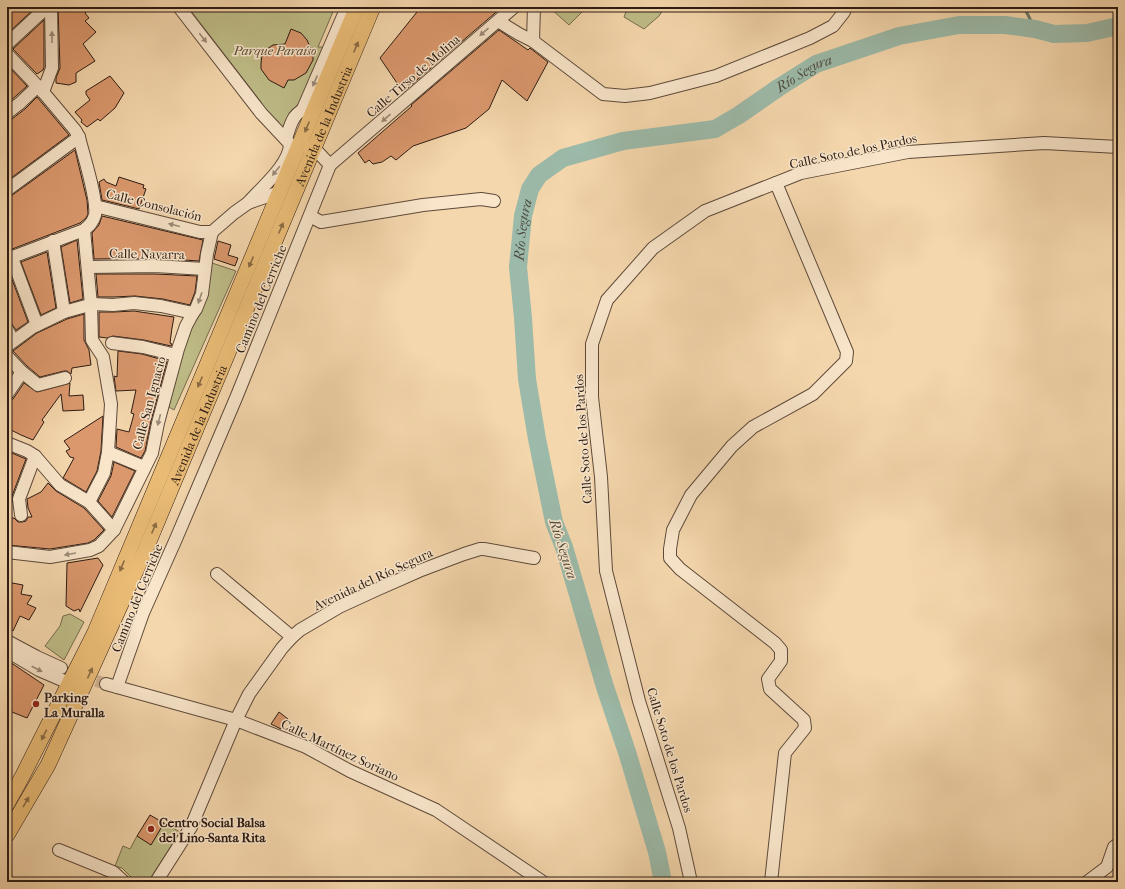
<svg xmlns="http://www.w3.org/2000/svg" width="1125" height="889" font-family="'IM FELL French Canon',serif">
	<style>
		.green { fill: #bfbd88; stroke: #766c4e }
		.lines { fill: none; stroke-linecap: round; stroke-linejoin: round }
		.stream { stroke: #6f7a6d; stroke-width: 3 }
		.river { stroke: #9cbaa9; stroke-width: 18 }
		.building { fill: #db986d; stroke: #2c1b13 }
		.minor-tunnel { stroke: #cdb18e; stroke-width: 12; stroke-dasharray: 12 6; stroke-linecap: butt }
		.minor-casing { stroke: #5e4a3a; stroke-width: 14 }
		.major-casing { stroke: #2c1b13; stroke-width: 16 }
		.minor { stroke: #f8e5ca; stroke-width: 12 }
		.major { stroke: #eabc76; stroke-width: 15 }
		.oneway { fill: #9c8a78 }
		.oneway2 { fill: #8b6c44 }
		.poi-dot { fill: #8f2418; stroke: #f8e5ca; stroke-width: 1.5 }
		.labels { text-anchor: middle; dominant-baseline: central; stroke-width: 3; stroke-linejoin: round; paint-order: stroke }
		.park-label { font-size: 13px; font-style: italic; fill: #584c36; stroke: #f8e5ca }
		.street-label { font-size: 13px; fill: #2c1b13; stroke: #f8e5ca }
		.poi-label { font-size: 13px; font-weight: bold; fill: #2c1b13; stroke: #f8e5ca; text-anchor: start }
		.water-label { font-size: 14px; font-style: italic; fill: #4e4b40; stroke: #f8e5ca }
	</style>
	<rect width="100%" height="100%" fill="#f5d7ad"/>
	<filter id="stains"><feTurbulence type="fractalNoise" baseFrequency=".005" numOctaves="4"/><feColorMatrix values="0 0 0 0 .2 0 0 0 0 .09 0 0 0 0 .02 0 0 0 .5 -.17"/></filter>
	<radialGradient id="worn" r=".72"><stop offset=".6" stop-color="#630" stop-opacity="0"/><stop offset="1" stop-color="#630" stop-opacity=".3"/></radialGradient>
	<g class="green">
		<path d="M 188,7 L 335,7 L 318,47 L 326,47 L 303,100 L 290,112 L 282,129 L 268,116 L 261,102 Z"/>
		<path d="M 549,7 L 587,7 L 569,25 Z"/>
		<path d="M 633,7 L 665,7 L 659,16 L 644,29 L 624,17 L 626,12 Z"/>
		<path d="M 209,262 L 236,271 L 174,410 L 169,407 L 182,347 Z"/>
		<path d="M 70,614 L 84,622 L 64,660 L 45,646 L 60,626 L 63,616 Z"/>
		<path d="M 164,823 L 180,832 L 148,882 L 136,882 L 122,868 L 115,866 L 123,846 L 130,849 L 137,836 L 151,844 Z"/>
	</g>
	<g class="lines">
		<path class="stream" d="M 1024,7 L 1035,29"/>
		<path class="river" id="s1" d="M 663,882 L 657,852 L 627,752 L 605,687 L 564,547 L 554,522 L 537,439 L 527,379 L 523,318 L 518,267 L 523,216 L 530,189 L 539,175 L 563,158 L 623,141 L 715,129 L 739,115 L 778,88 L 816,64 L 899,36 L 959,25 L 1005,25 L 1035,29 L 1054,34 L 1087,33 L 1118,26"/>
	</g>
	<g class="building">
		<path d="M 7,7 L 36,7 L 7,34 Z"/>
		<path d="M 58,7 L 80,7 L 86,12 L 85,13 L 89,18 L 85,21 L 96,32 L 83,44 L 95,61 L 76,73 L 76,82 L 69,85 L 56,83 L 56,78 L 60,68 Z"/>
		<path d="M 421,7 L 502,7 L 403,92 L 380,58 Z"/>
		<path d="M 44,20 L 44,67 L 43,70 L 37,74 L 13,49 Z"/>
		<path d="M 291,29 L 301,33 L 307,40 L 313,53 L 313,60 L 306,73 L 294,80 L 288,80 L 284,88 L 269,80 L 261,69 L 261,63 L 262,55 L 267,49 L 273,45 L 285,44 Z"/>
		<path d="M 499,30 L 528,50 L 530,48 L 548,62 L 527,101 L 502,80 L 489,109 L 466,128 L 413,146 L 396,160 L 391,156 L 382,162 L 373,164 L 369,160 L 365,163 L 358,153 L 412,106 L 411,105 Z"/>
		<path d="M 7,65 L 27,86 L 8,103 L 7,101 Z"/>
		<path d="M 110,76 L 124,93 L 115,108 L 100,121 L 98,119 L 87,127 L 81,122 L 82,120 L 75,112 L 90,100 L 86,94 L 86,91 Z"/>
		<path d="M 37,97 L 69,135 L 7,181 L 7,120 L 12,119 L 25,109 Z"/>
		<path d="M 75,150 L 87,200 L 88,214 L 86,218 L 80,223 L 7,251 L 7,197 L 11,196 Z"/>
		<path d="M 119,177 L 144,185 L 143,188 L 146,189 L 139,209 L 102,200 L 99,182 L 104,179 L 106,182 L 116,186 Z"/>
		<path d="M 102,216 L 203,240 L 199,261 L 155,258 L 94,259 L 92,233 L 99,225 Z"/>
		<path d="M 77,240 L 83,299 L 70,303 L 61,247 Z"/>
		<path d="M 218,241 L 231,245 L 228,255 L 238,258 L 235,266 L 214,259 Z"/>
		<path d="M 47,252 L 56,308 L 41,315 L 21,262 Z"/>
		<path d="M 7,266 L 28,322 L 16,330 L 11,323 L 7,322 Z"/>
		<path d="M 96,274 L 155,274 L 197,276 L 195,292 L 190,305 L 163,299 L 135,296 L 113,297 L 98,297 Z"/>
		<path d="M 134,311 L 174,317 L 172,328 L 170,343 L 172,344 L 171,346 L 144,340 L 113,336 L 107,338 L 99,337 L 99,312 L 114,312 Z"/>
		<path d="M 84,314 L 84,340 L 89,350 L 91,365 L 72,368 L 71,374 L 67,371 L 64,371 L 40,377 L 27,366 L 13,351 L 37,333 L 67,319 Z"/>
		<path d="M 118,351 L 142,354 L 167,361 L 151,421 L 145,451 L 141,458 L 116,447 L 117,429 L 129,432 L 134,414 L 131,413 L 136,390 L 116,391 L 114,376 L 117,377 Z"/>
		<path d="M 24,383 L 37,392 L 70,383 L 69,396 L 83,395 L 84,410 L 63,411 L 61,394 L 42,420 L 44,422 L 33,440 L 21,435 L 7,428 L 7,401 L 13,399 Z"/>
		<path d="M 103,416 L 101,451 L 97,471 L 86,492 L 63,478 L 74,458 L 70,457 L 66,451 L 70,449 L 64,441 Z"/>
		<path d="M 7,451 L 26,459 L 12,496 L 12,502 L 7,514 Z"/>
		<path d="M 114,462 L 135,471 L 112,517 L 98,501 L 111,476 Z"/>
		<path d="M 48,483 L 56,491 L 84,508 L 104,530 L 94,540 L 88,543 L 50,549 L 7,545 L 7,518 L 14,518 L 18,522 L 22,522 L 26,521 L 28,517 L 32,517 L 28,508 L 27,499 L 41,492 Z"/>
		<path d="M 98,558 L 103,565 L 80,612 L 79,609 L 74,611 L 66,606 L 67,563 Z"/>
		<path d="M 7,582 L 23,585 L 21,594 L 32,596 L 27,604 L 36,608 L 29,620 L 20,616 L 13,631 L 7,627 Z"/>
		<path d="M 7,660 L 44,685 L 27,718 L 7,710 Z"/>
		<path d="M 279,712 L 288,719 L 281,729 L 271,724 Z"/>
		<path d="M 150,815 L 164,823 L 151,845 L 137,836 Z"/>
	</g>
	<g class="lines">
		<path class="minor-tunnel" d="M 79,675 L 106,684"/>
		<g class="minor-casing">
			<g id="minor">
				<path d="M 179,7 L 261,113 L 290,144 C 290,164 261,188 248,203"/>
				<path d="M 498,21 L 519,34 L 533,41 L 603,94 L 625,96 L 650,93 L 716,76 L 810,38 L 833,26 L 844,12"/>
				<path d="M 533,41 L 534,7"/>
				<path d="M 7,44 L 47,7"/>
				<path d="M 7,54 L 43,92 L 75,130 L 79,137 C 83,154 98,200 95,215 C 93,222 90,225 84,230 L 7,259"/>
				<path d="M 43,92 L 52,68 L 51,7"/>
				<path d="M 303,109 L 347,7"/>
				<path d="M 7,113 L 20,103 L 38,86"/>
				<path d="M 286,139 C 291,123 293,111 311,107"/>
				<path d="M 307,148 L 314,148 L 330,165"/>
				<path d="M 330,165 L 514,7"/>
				<path d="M 7,190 L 79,137"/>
				<path d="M 95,206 L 200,232 L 212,232 L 234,213 L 248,203 L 280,192"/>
				<path d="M 310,216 L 321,222 L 423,205 L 481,199 L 494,201"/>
				<path d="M 84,230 L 91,305 L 92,340 L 103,357 L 111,404 L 108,452 L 104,473 L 89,502"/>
				<path d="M 53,241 L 64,312"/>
				<path d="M 12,258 L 37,325"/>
				<path d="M 89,267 L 155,266 L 205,269"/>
				<path d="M 7,329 L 13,341"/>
				<path d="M 112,343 L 143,347 L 176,355"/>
				<path d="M 7,346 L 33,327 L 64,312 L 93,304 L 113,305 L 134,303 L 161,306 L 193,313"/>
				<path d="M 7,356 L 22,372 L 38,385 L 65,378"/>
				<path d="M 7,394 L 22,372"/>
				<path d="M 7,443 L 27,451 L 35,456 L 60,485 L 89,502 L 114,530"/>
				<path d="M 108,452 L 144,467"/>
				<path d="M 21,515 L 19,499 L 35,456"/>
				<path d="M 7,552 L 50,557 L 90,550 L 99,546 L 114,530 L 152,453 L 158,423 L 178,349 L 186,326 L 193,313 L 196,309 L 202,294 L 207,254 L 212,232"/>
				<path d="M 217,574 L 292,637"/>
				<path d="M 7,641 L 37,657 L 61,668"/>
				<path d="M 7,651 L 39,670 L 69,683"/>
				<path d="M 106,684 L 236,720 L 306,747 L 350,771 L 436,810 L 543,882"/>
				<path d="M 117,687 L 143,613 L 176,539 L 236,398 L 330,165"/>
				<path d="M 59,850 L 113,872 L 124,882"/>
				<path d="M 156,882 L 191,827 L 236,720 L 249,694 L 282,648 L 292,637 L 300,630 L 339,607 L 376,590 L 419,571 L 464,554 L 480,549 L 484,549 L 534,558"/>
				<path d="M 691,882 L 679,828 L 639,701 L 606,571 L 601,477 L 592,397 L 592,344 L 607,300 L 653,248 L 705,211 L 801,173 L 908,152 L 1044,143 L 1118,147"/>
				<path d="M 771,882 L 785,753 L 805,728 L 804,720 L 770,689 L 768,679 L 781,661 L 781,650 L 775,643 L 680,569 L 670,558 L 670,549 L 673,530 L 691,495 L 732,446 L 753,427 L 813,394 L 846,361 L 847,352 L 776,183"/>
				<path d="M 1087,882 L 1107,867 L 1114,847 L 1118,844"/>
			</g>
		</g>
		<g class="major-casing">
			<g id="major">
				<path d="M 7,804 L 23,775 L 95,632 L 357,7"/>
				<path id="s2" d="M 7,835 L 48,765 L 145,551 L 373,7"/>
			</g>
		</g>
		<use href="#minor" class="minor"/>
		<use href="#major" class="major"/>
	</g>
	<defs><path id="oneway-solid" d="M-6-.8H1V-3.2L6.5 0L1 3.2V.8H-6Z"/></defs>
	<g class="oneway">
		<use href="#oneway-solid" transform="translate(484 32) rotate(139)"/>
		<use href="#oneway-solid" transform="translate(52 37) rotate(-91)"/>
		<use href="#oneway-solid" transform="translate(203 38) rotate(52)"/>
		<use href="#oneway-solid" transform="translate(315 81) rotate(113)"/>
		<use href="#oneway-solid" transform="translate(386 118) rotate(139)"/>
		<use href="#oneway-solid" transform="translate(276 171) rotate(129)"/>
		<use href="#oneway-solid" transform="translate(174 225) rotate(-166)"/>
		<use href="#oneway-solid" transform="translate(200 298) rotate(109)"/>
		<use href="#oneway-solid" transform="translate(159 420) rotate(104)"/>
		<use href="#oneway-solid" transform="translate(70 554) rotate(170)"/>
		<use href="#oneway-solid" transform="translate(37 669) rotate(28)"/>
	</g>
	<g class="oneway2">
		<use href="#oneway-solid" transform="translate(356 47) rotate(-67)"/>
		<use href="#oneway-solid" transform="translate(307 127) rotate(113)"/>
		<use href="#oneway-solid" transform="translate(281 228) rotate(-67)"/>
		<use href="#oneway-solid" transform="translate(251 262) rotate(113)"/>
		<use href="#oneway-solid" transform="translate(200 382) rotate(113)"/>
		<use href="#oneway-solid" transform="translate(154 528) rotate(-67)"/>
		<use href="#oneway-solid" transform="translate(122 566) rotate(113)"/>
		<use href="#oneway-solid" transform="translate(90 673) rotate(-65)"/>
		<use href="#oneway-solid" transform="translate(44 735) rotate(117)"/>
		<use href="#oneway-solid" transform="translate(26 802) rotate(-60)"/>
	</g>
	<g class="poi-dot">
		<circle cx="36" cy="704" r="4"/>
		<circle cx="151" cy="829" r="4"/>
	</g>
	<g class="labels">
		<g class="park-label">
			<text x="275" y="50">Parque Paraíso</text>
		</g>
		<g class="street-label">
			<text transform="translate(413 76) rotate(-41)">Calle Tirso de Molina</text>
			<text stroke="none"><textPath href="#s2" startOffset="777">Avenida de la Industria</textPath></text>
			<text transform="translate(853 151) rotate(-12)">Calle Soto de los Pardos</text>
			<text transform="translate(154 205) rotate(14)">Calle Consolación</text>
			<text transform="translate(147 254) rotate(1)">Calle Navarra</text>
			<text transform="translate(261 299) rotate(-68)">Camino del Cerriche</text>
			<text transform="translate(149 403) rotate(-75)">Calle San Ignacio</text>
			<text stroke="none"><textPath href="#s2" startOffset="453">Avenida de la Industria</textPath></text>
			<text transform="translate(583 439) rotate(-94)">Calle Soto de los Pardos</text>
			<text transform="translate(373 579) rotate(-25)">Avenida del Río Segura</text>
			<text transform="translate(137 598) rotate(-68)">Camino del Cerriche</text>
			<text transform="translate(340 750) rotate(25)">Calle Martínez Soriano</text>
			<text transform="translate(670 750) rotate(73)">Calle Soto de los Pardos</text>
		</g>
		<g class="poi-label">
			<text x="44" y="697">Parking<tspan x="44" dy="15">La Muralla</tspan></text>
			<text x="159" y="822">Centro Social Balsa<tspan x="159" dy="15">del Lino-Santa Rita</tspan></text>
		</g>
		<g class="water-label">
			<text stroke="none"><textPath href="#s1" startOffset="1020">Río Segura</textPath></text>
			<text stroke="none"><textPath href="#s1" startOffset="672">Río Segura</textPath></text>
			<text transform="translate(563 549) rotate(72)">Río Segura</text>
		</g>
	</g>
	<rect width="1125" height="889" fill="none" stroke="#f5d7ad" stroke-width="24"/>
	<rect x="8" y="8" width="1109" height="873" fill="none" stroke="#2c1b13" stroke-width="2"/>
	<rect x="12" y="12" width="1101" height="865" fill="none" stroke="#2c1b13"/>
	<rect width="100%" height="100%" filter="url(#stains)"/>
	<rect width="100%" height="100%" fill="url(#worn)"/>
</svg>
